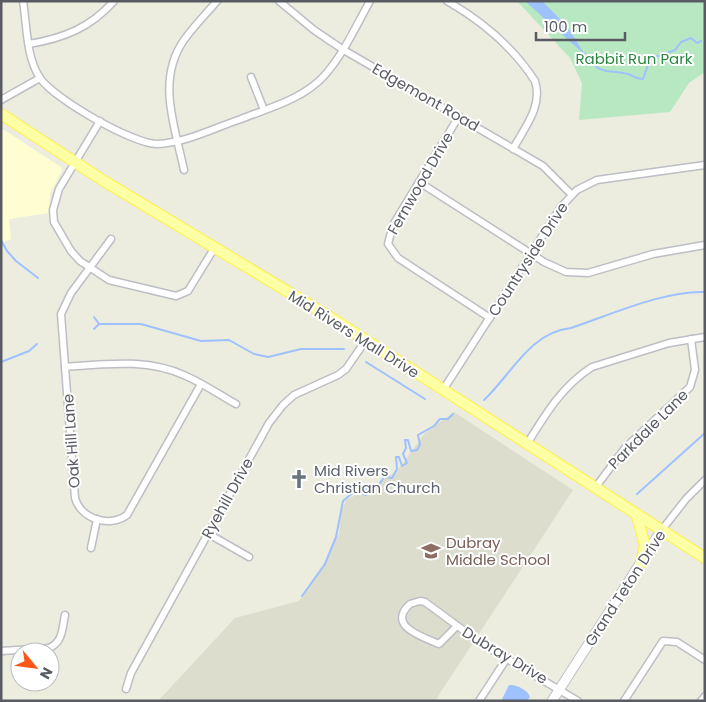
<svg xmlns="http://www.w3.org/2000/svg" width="706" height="702" font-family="Poppins,sans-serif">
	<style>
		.commercial { fill: #fffed3 }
		.education { fill: #ddddce }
		.green { fill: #b8e8c2 }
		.water { fill: #9ec1ff }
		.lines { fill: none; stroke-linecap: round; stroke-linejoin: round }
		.stream { stroke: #9ec1ff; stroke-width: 2 }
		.street-casing { stroke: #bdbec5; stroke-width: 9 }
		.secondary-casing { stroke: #bfc1ca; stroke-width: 11 }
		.primary-casing { stroke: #fff047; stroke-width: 12 }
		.street { stroke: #fff; stroke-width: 6 }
		.secondary { stroke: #fff; stroke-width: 9 }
		.primary { stroke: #fcffa3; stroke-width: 10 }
		.labels { text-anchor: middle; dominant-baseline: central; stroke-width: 4; stroke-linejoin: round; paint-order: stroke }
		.park-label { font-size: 15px; fill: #2c8742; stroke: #fff }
		.street-label { font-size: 15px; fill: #585b62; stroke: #fff }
		.worship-label { font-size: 15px; fill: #5b616d; stroke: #fff; text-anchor: start }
		.education-label { font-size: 15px; fill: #785e54; stroke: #fff; text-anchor: start }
	</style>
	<rect width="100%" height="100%" fill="#ededdf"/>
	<path class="commercial" d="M 1,128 L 61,167 L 62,170 L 50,194 L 49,213 L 9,219 L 11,239 L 1,243 Z"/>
	<path class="education" d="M 454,412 L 573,490 L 435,701 L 158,701 L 235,618 L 299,601 L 321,569 L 339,533 L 341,513 L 346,500 L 368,489 L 397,471 L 425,433 Z"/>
	<path class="green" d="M 517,1 L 705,1 L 705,72 L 689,83 L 670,112 L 579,120 L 582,83 L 570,58 Z"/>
	<g class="water">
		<path d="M 525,1 L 542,1 L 567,26 L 585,55 Z"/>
		<path d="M 509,685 C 516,684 528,690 530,697 L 527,701 L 501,701 Z"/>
	</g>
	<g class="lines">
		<g class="stream">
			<path d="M 584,53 C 603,78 604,68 628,74 C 633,76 637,79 643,79 L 650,59 L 675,50 L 681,42 L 691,38 L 697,43 L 701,41"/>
			<path d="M 1,240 L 7,251 L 16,261 L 38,278"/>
			<path d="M 94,317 L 99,324"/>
			<path d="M 94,329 L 99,324 L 141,324 L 201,341 L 229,340 L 254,354 L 268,357 L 301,349 L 344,349"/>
			<path d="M 1,362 L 29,351 L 37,344"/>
			<path d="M 366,362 L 425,399"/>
			<path d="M 484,400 C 511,375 530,332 571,328 C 610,315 665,290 705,292"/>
			<path d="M 637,494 L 705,433"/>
			<path d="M 302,596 L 325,564 L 336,537 L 343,501 L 355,491 L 366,495 L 367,486 L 378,486 L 384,477 L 392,478 L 397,469 L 396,457 L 399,457 L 402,466 L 407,463 L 403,454 L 406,448 L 405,440 L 408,440 L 411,451 L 417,450 L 420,445 L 418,435 L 434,426 L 440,419 L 448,419 L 453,414"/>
		</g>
		<g class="street-casing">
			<g id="street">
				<path d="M 23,1 C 27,26 26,57 40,78 C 54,99 133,144 157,144 C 186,143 214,128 241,119 C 269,108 303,99 324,76 C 343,55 356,26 370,1"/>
				<path d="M 279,1 L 314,30 L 342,49 L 543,166 L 571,194"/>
				<path d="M 447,1 C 482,21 513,47 535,81 C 543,106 525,127 513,149"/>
				<path d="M 29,44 C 64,38 90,28 114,1"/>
				<path d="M 251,77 L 264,110"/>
				<path d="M 1,100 L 40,78"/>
				<path d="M 459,116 L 393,225 L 388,244 L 398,258 L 490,318"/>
				<path d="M 100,121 L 59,189 L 53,210 L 54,222 L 71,251 L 80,261 L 109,280 L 176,296 L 188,291 L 215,247"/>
				<path d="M 184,170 C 175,127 156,80 184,40 C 194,26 206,14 217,1"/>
				<path d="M 419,182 L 544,262 L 566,272 L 588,273 L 653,254 L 705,245"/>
				<path d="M 111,239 L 71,293 L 61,314 L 75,498 C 81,519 109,528 127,515 L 201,384"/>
				<path d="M 65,367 C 105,364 148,358 186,376 C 204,384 220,395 236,404"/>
				<path d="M 443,390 L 561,207 L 577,190 L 597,180 L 705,165"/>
				<path d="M 527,444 C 545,415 562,386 592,367 L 669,343 L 705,337"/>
				<path d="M 595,488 L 625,448 L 690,387 L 695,370 L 691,339"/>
				<path d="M 661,531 L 686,499 L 705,480"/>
				<path d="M 207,533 L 249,557"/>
				<path d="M 91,548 L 97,519"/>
				<path d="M 457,626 L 439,644 C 423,637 386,626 410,604 L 420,601 L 425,602 L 482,644 L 578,701"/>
				<path d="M 1,651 L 49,648 C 63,642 62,629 65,615"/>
				<path d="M 126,689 L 131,673 L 269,423 L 283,405 L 294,395 L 338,375 L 346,369 L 366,340"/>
				<path d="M 479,701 L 507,658"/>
				<path d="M 624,701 L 663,641 L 677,642 L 705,660"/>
				<path d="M 701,701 L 705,696"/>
			</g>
		</g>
		<g class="secondary-casing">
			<path id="secondary" d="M 552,701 L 661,531"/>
		</g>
		<g class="primary-casing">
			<g id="primary">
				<path d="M 1,114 L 104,181 L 330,317 L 705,558"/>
				<path d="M 637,516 L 645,545 L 641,563"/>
			</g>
		</g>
		<use href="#street" class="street"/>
		<use href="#secondary" class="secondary"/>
		<use href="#primary" class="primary"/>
	</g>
	<defs>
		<g id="church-bare" transform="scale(1.5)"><path d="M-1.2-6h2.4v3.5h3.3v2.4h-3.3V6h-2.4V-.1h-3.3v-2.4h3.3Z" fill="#6b7280" stroke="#fff" stroke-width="2.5" paint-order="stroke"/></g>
		<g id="school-bare" transform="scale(1.5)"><path d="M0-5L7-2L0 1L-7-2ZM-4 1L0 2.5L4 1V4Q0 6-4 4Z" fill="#8d6e63" stroke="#fff" stroke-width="2.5" paint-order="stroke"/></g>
	</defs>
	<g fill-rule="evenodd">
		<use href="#church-bare" x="299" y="479"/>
		<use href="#school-bare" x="431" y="551"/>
	</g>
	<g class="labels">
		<g class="park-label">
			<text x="634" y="58">Rabbit Run Park</text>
		</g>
		<g class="street-label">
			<text transform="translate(426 97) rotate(30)">Edgemont Road</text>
			<text transform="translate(420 183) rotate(-60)">Fernwood Drive</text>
			<text transform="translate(528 259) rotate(-57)">Countryside Drive</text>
			<text transform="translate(354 334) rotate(32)">Mid Rivers Mall Drive</text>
			<text transform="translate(648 429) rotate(-45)">Parkdale Lane</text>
			<text transform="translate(71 441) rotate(-94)">Oak Hill Lane</text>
			<text transform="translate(227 498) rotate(-61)">Ryehill Drive</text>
			<text transform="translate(625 588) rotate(-57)">Grand Teton Drive</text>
			<text transform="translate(505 655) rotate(31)">Dubray Drive</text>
		</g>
		<g class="worship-label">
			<text x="314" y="470">Mid Rivers<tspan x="314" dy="17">Christian Church</tspan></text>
		</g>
		<g class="education-label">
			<text x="446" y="542">Dubray<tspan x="446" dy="17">Middle School</tspan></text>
		</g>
	</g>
	<rect width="706" height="702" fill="none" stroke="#585b62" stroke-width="5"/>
	<g transform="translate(35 667) rotate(119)"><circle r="24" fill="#ffffff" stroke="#bcbdc0"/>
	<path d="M0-4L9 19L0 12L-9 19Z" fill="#fb5718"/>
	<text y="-8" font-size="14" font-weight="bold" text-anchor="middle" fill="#585b62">N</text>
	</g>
	<path d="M536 32v8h89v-8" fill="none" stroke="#585b62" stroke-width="2.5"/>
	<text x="544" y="32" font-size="15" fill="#585b62" stroke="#ffffff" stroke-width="4" paint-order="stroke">100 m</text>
</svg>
